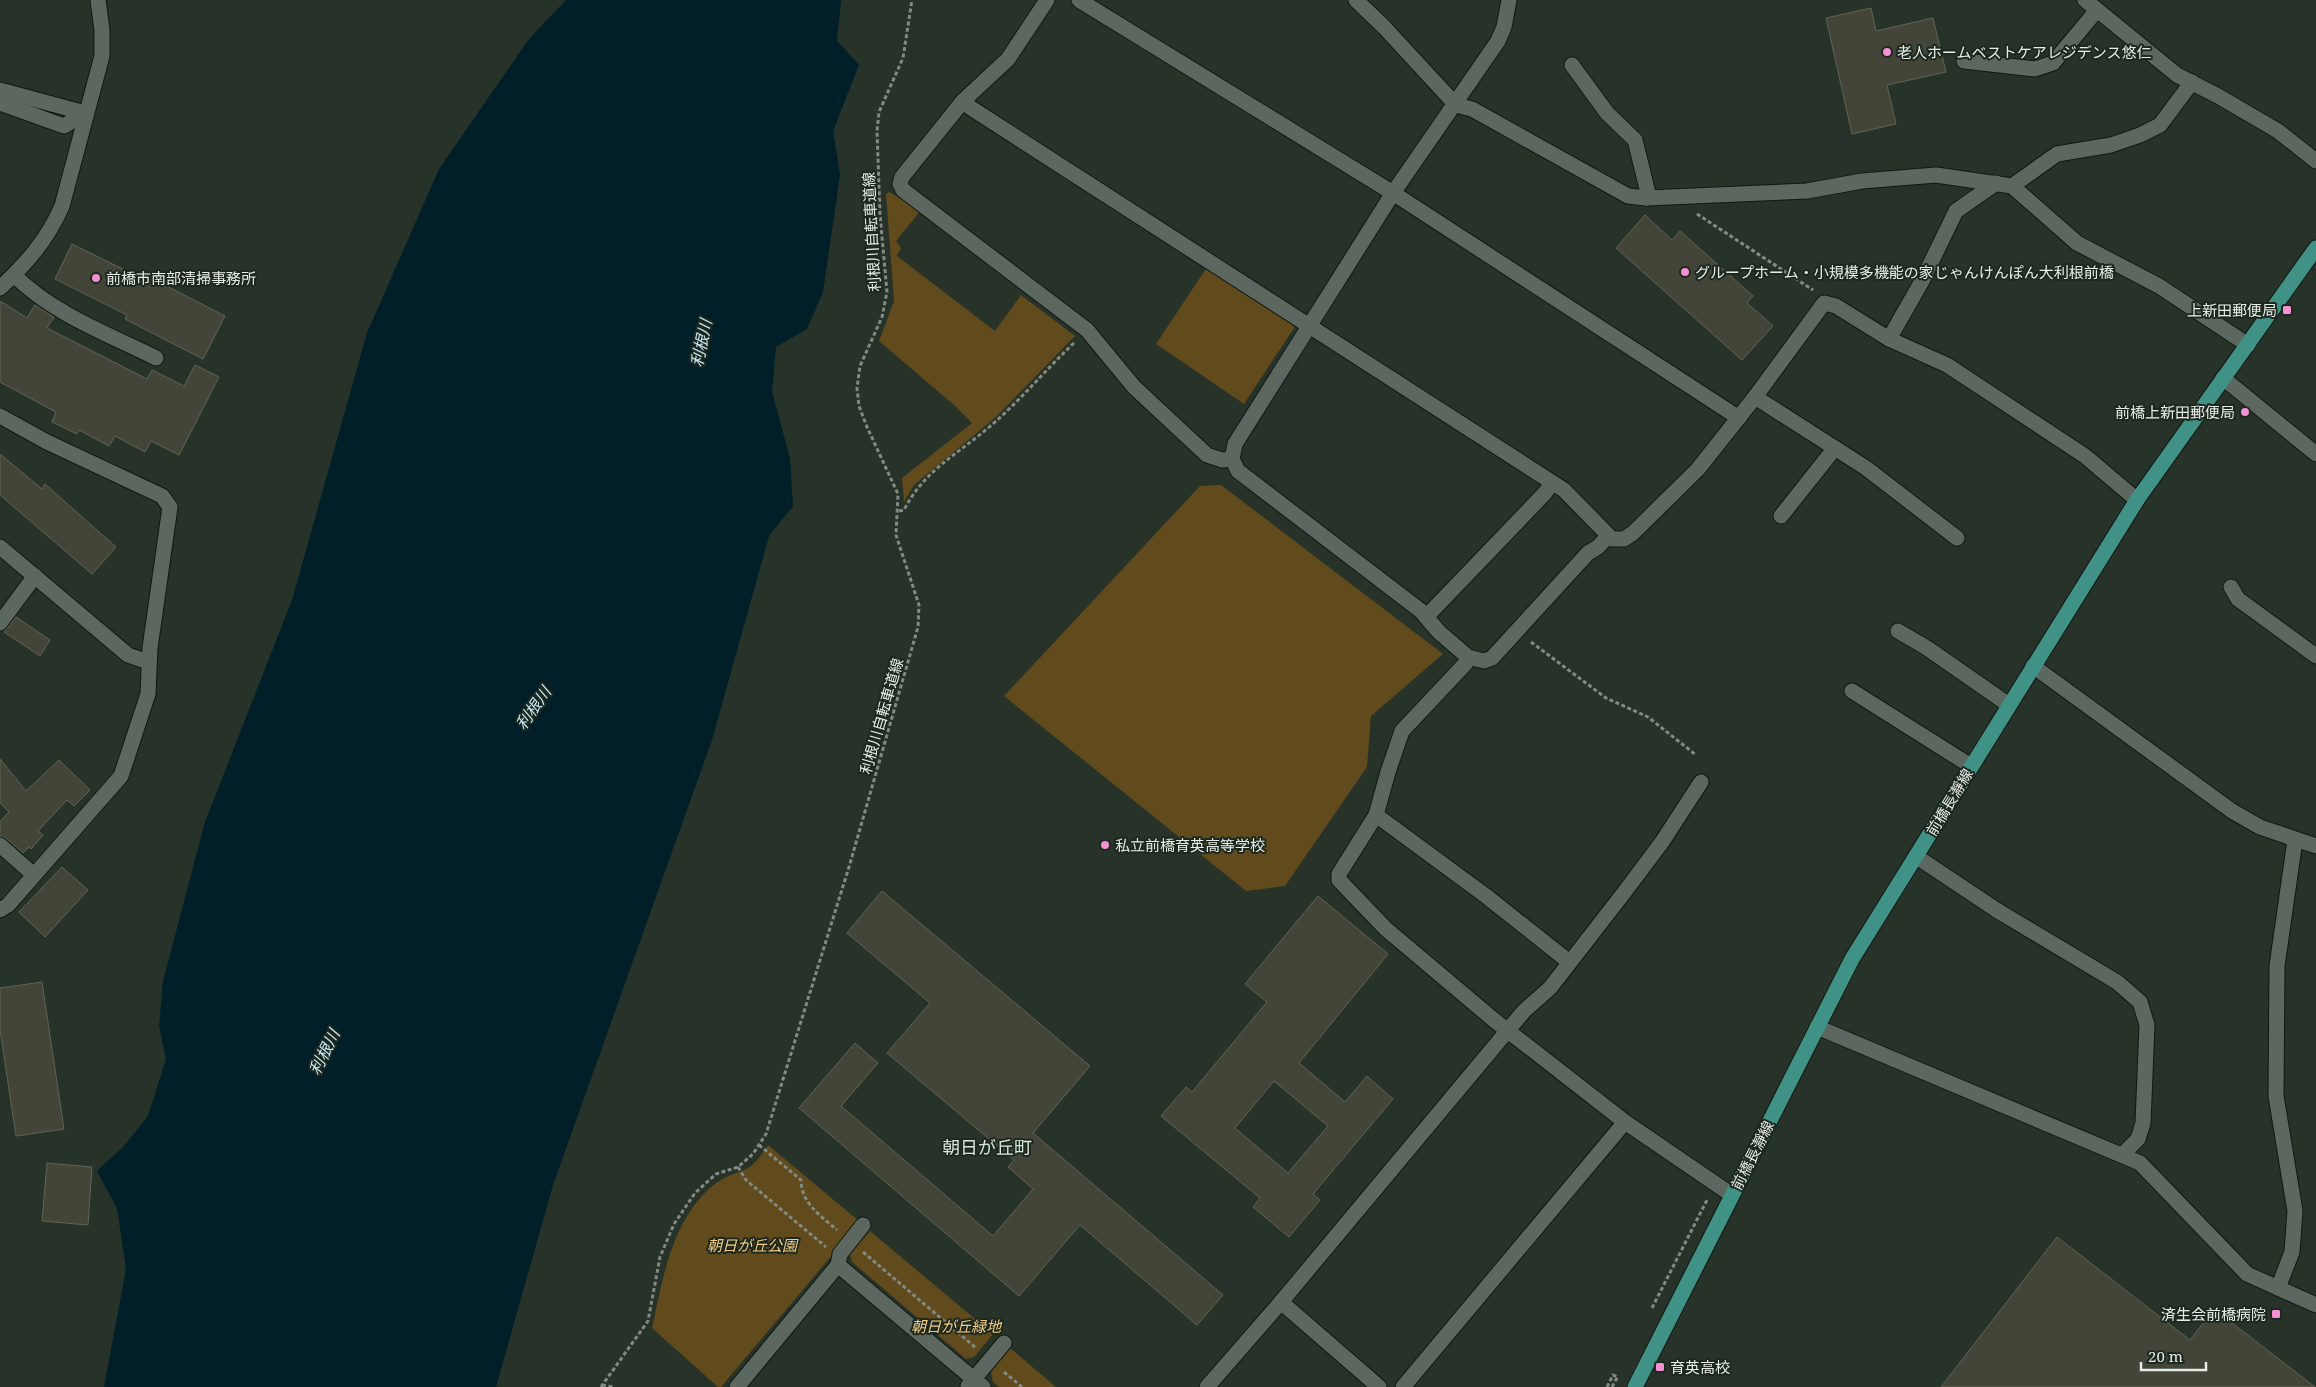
<svg xmlns="http://www.w3.org/2000/svg" width="2316" height="1387" font-family="'Noto Serif','Noto Sans JP',serif">
	<style>
		.green { fill: #614a1c }
		.water { fill: #001f28 }
		.building { fill: #434539; stroke: #616456; fill-rule: evenodd }
		.lines { fill: none; stroke-linecap: round; stroke-linejoin: round }
		.minor-casing { stroke: #0f1912; stroke-width: 17 }
		.major-casing { stroke: #0f1912; stroke-width: 17 }
		.path { stroke: #828b83; stroke-width: 3; stroke-dasharray: 4 2.5; stroke-linecap: butt }
		.minor { stroke: #5c685f; stroke-width: 15 }
		.major { stroke: #409287; stroke-width: 15 }
		.poi-dot { fill: #f491d4; stroke: #1d281f; stroke-width: 2 }
		.labels { text-anchor: middle; dominant-baseline: central; stroke-width: 4; stroke-linejoin: round; paint-order: stroke }
		.poi-label { font-size: 15px; fill: #e6ede7; stroke: #1d281f; text-anchor: start }
		.street-label { font-size: 15px; fill: #e6ede7; stroke: #1d281f }
		.park-label { font-size: 15px; font-style: italic; fill: #f4cd83; stroke: #1d281f }
		.water-label { font-size: 16px; font-style: italic; fill: #c7ebf7; stroke: #1d281f }
		.quarter-label { font-size: 18px; fill: #d8e6da; stroke: #1d281f }
	</style>
	<rect width="100%" height="100%" fill="#273229"/>
	<g class="green">
		<path d="M 889,192 L 921,210 L 896,241 L 901,248 L 897,256 L 995,331 L 1021,295 L 1075,336 L 996,417 L 914,485 L 904,502 L 902,478 L 972,423 L 954,405 L 879,341 L 894,301 L 886,194 Z"/>
		<path d="M 1207,267 L 1289,318 L 1294,328 L 1244,404 L 1156,344 Z"/>
		<path d="M 1221,485 L 1443,654 L 1371,716 L 1367,767 L 1285,886 L 1246,891 L 1004,696 L 1200,486 Z"/>
		<path d="M 768,1145 L 860,1222 L 721,1387 L 718,1387 L 652,1328 C 663,1277 673,1213 719,1181 C 729,1174 741,1173 751,1166 C 757,1161 763,1152 768,1145 Z"/>
		<path d="M 870,1231 L 993,1334 L 974,1357 L 966,1359 L 852,1262 L 850,1254 Z"/>
		<path d="M 1010,1348 L 1056,1387 L 999,1387 L 993,1382 L 991,1372 Z"/>
	</g>
	<path class="water" d="M 566,0 L 841,0 L 837,41 L 859,65 L 833,131 L 840,175 L 823,292 L 807,329 L 776,347 L 772,392 L 790,458 L 793,506 L 769,536 L 712,740 L 553,1185 L 496,1387 L 104,1387 L 126,1269 L 117,1208 L 97,1171 L 124,1146 L 148,1116 L 166,1059 L 159,1026 L 163,981 L 205,822 L 292,600 L 367,333 L 439,169 L 529,39 Z"/>
	<g class="building">
		<path d="M 1871,8 L 1876,31 L 1933,18 L 1946,72 L 1887,85 L 1896,124 L 1852,134 L 1826,18 Z"/>
		<path d="M 1645,215 L 1672,240 L 1680,231 L 1753,296 L 1747,303 L 1773,326 L 1742,360 L 1616,248 Z"/>
		<path d="M 72,244 L 145,280 L 147,276 L 225,316 L 203,359 L 125,319 L 127,315 L 55,279 Z"/>
		<path d="M 0,301 L 27,318 L 35,305 L 54,317 L 47,328 L 147,379 L 152,370 L 184,386 L 195,365 L 219,377 L 179,455 L 151,441 L 145,452 L 115,436 L 109,446 L 79,430 L 77,434 L 52,422 L 56,412 L 0,382 Z"/>
		<path d="M 0,454 L 42,489 L 45,484 L 116,547 L 92,574 L 0,495 Z"/>
		<path d="M 16,617 L 50,640 L 40,656 L 4,632 Z"/>
		<path d="M 0,759 L 26,791 L 59,760 L 90,790 L 74,806 L 67,800 L 38,831 L 43,835 L 31,849 L 29,847 L 23,853 L 6,838 L 0,836 L 0,822 L 9,812 L 0,803 Z"/>
		<path d="M 62,867 L 88,890 L 45,937 L 19,912 Z"/>
		<path d="M 882,891 L 1090,1066 L 1033,1133 L 1223,1295 L 1197,1325 L 1080,1225 L 1019,1296 L 799,1108 L 855,1043 L 878,1063 L 841,1106 L 993,1236 L 1033,1189 L 1008,1167 L 1014,1160 L 887,1053 L 930,1003 L 847,933 Z"/>
		<path d="M 1318,896 L 1388,954 L 1299,1063 L 1345,1102 L 1367,1076 L 1393,1099 L 1313,1194 L 1320,1200 L 1289,1237 L 1253,1207 L 1260,1198 L 1161,1116 L 1186,1087 L 1192,1092 L 1267,1002 L 1245,984 ZM 1274,1081 L 1328,1126 L 1288,1173 L 1235,1128 Z"/>
		<path d="M 42,982 L 64,1129 L 16,1136 L 0,1029 L 0,988 Z"/>
		<path d="M 47,1163 L 92,1167 L 88,1225 L 42,1221 Z"/>
		<path d="M 2057,1237 L 2190,1340 L 2214,1309 L 2315,1387 L 1941,1387 Z"/>
	</g>
	<g class="lines">
		<g class="minor-casing">
			<g id="minor">
				<path d="M 1047,0 L 1008,59 L 963,101 L 902,177 L 900,184 L 903,190 L 1087,330 L 1134,387 L 1207,455 L 1222,460 L 1232,459"/>
				<path d="M 1079,0 L 1393,193 L 1739,418"/>
				<path d="M 1356,0 L 1384,27 L 1456,105 L 1472,109 L 1628,196 L 1646,198 L 1807,191 L 1862,181 L 1936,175 L 2012,186 L 2077,243 L 2159,286 L 2248,345"/>
				<path d="M 1509,0 L 1504,27 L 1498,41 L 1393,193 L 1235,444 L 1232,459 L 1238,471 L 1421,611 L 1439,632 L 1468,657 L 1466,663 L 1402,731 L 1388,772 L 1376,815 L 1339,874 L 1339,880 L 1386,929 L 1494,1020 L 1625,1122 L 1732,1195"/>
				<path d="M 2085,0 L 2177,75 L 2218,96 L 2278,131 L 2316,161"/>
				<path d="M 1964,61 L 2035,69 L 2053,63 L 2097,10"/>
				<path d="M 1572,65 L 1607,113 L 1635,140 L 1648,193 L 1646,198"/>
				<path d="M 0,90 L 85,113"/>
				<path d="M 963,101 L 971,108 L 1564,490 L 1612,539 L 1624,539 L 1633,533 L 1698,469 L 1755,397 L 1824,303 L 1836,306 L 1889,339 L 1947,365 L 2085,456 L 2137,500"/>
				<path d="M 0,103 L 64,126 L 85,113"/>
				<path d="M 2012,186 L 2057,154 L 2111,145 L 2140,135 L 2160,125 L 2192,82"/>
				<path d="M 14,275 C 53,314 108,334 156,358"/>
				<path d="M 0,288 C 26,264 48,239 62,206 L 102,56 L 102,30 L 98,0"/>
				<path d="M 1889,339 L 1922,281 L 1956,211 L 1996,183"/>
				<path d="M 2223,378 L 2316,454"/>
				<path d="M 1755,397 L 1866,468 L 1957,538"/>
				<path d="M 0,416 L 47,442 L 162,496 L 170,507 L 150,648 L 148,694 L 121,776 L 8,905 L 0,910"/>
				<path d="M 1781,516 L 1835,448"/>
				<path d="M 0,547 L 128,655 L 148,662"/>
				<path d="M 2231,587 L 2238,599 L 2316,656"/>
				<path d="M 1426,617 L 1545,493 L 1552,483"/>
				<path d="M 0,623 L 35,576"/>
				<path d="M 1898,631 L 1927,648 L 2009,705"/>
				<path d="M 1468,657 L 1484,661 L 1492,658 L 1588,553 L 1598,547 L 1608,536"/>
				<path d="M 2033,666 L 2232,811 L 2260,827 L 2316,846"/>
				<path d="M 1852,691 L 1971,766"/>
				<path d="M 1376,815 L 1486,896 L 1568,961"/>
				<path d="M 0,845 L 34,875"/>
				<path d="M 1917,857 L 1998,911 L 2117,982 L 2140,1002 L 2147,1025 L 2143,1123 L 2138,1139 L 2122,1155"/>
				<path d="M 1817,1027 L 2140,1163 L 2247,1274 L 2316,1305"/>
				<path d="M 838,1265 L 840,1254 L 863,1225"/>
				<path d="M 2278,1288 L 2292,1252 L 2295,1211 L 2276,1096 L 2277,966 L 2295,840"/>
				<path d="M 1281,1302 L 1379,1387"/>
				<path d="M 968,1386 L 1004,1343"/>
				<path d="M 737,1387 L 838,1265 L 983,1387"/>
				<path d="M 1207,1387 L 1281,1302 L 1524,1011 L 1550,988 L 1626,890 L 1662,842 L 1701,782"/>
				<path d="M 1403,1387 L 1625,1122"/>
			</g>
		</g>
		<g class="major-casing">
			<path id="major" d="M 1635,1387 L 1852,959 L 2137,500 L 2316,248"/>
		</g>
		<g class="path">
			<path d="M 1697,214 L 1813,290"/>
			<path d="M 899,511 L 904,510 C 923,473 951,458 982,433 C 1016,406 1043,372 1075,342"/>
			<path d="M 1531,642 L 1606,698 L 1648,717 L 1696,755"/>
			<path d="M 759,1145 L 801,1180 C 801,1203 821,1216 837,1230"/>
			<path d="M 738,1167 L 746,1180 L 826,1247"/>
			<path d="M 863,1252 L 976,1348"/>
			<path d="M 1652,1308 L 1707,1200"/>
			<path d="M 1004,1372 L 1022,1387"/>
			<path d="M 602,1385 L 614,1387"/>
			<path d="M 601,1387 L 648,1321 L 660,1257 L 674,1224 L 695,1193 L 716,1174 L 738,1167 L 753,1154 L 766,1134 L 849,867 L 918,627 L 919,605 L 896,535 L 898,494 L 867,427 L 859,406 L 857,388 L 860,366 L 882,317 L 887,292 L 880,215 L 877,131 L 879,112 L 903,58 L 912,0"/>
			<path d="M 1607,1387 L 1613,1375 L 1618,1377"/>
			<path d="M 1612,1387 L 1618,1376"/>
		</g>
		<use href="#minor" class="minor"/>
		<use href="#major" class="major"/>
	</g>
	<g class="poi-dot">
		<circle cx="1887" cy="52" r="5"/>
		<circle cx="1685" cy="272" r="5"/>
		<circle cx="96" cy="278" r="5"/>
		<rect x="2282" y="305" width="10" height="10" rx="2.5"/>
		<circle cx="2245" cy="412" r="5"/>
		<circle cx="1105" cy="845" r="5"/>
		<rect x="2271" y="1309" width="10" height="10" rx="2.5"/>
		<rect x="1655" y="1362" width="10" height="10" rx="2.5"/>
	</g>
	<g class="labels">
		<g class="poi-label">
			<text x="1897" y="52">老人ホームベストケアレジデンス悠仁</text>
			<text x="1695" y="272">グループホーム・小規模多機能の家じゃんけんぽん大利根前橋</text>
			<text x="106" y="278">前橋市南部清掃事務所</text>
			<text x="2277" y="310" text-anchor="end">上新田郵便局</text>
			<text x="2235" y="412" text-anchor="end">前橋上新田郵便局</text>
			<text x="1115" y="845">私立前橋育英高等学校</text>
			<text x="2266" y="1314" text-anchor="end">済生会前橋病院</text>
			<text x="1670" y="1367">育英高校</text>
		</g>
		<g class="street-label">
			<text transform="translate(871 232) rotate(-93)">利根川自転車道線</text>
			<text transform="translate(881 716) rotate(-74)">利根川自転車道線</text>
			<text transform="translate(1949 802) rotate(-59)">前橋長瀞線</text>
			<text transform="translate(1752 1155) rotate(-63)">前橋長瀞線</text>
		</g>
		<g class="park-label">
			<text x="752" y="1245">朝日が丘公園</text>
			<text x="956" y="1326">朝日が丘緑地</text>
		</g>
		<g class="water-label">
			<text transform="translate(701 343) rotate(-78)">利根川</text>
			<text transform="translate(533 708) rotate(-55)">利根川</text>
			<text transform="translate(324 1052) rotate(-64)">利根川</text>
		</g>
		<g class="quarter-label">
			<text x="987" y="1147">朝日が丘町</text>
		</g>
	</g>
	<path d="M2141 1362v8h65v-8" fill="none" stroke="#e6ede7" stroke-width="2.5"/>
	<text x="2148" y="1362" font-size="15" fill="#e6ede7" stroke="#1d281f" stroke-width="4" paint-order="stroke">20 m</text>
</svg>
